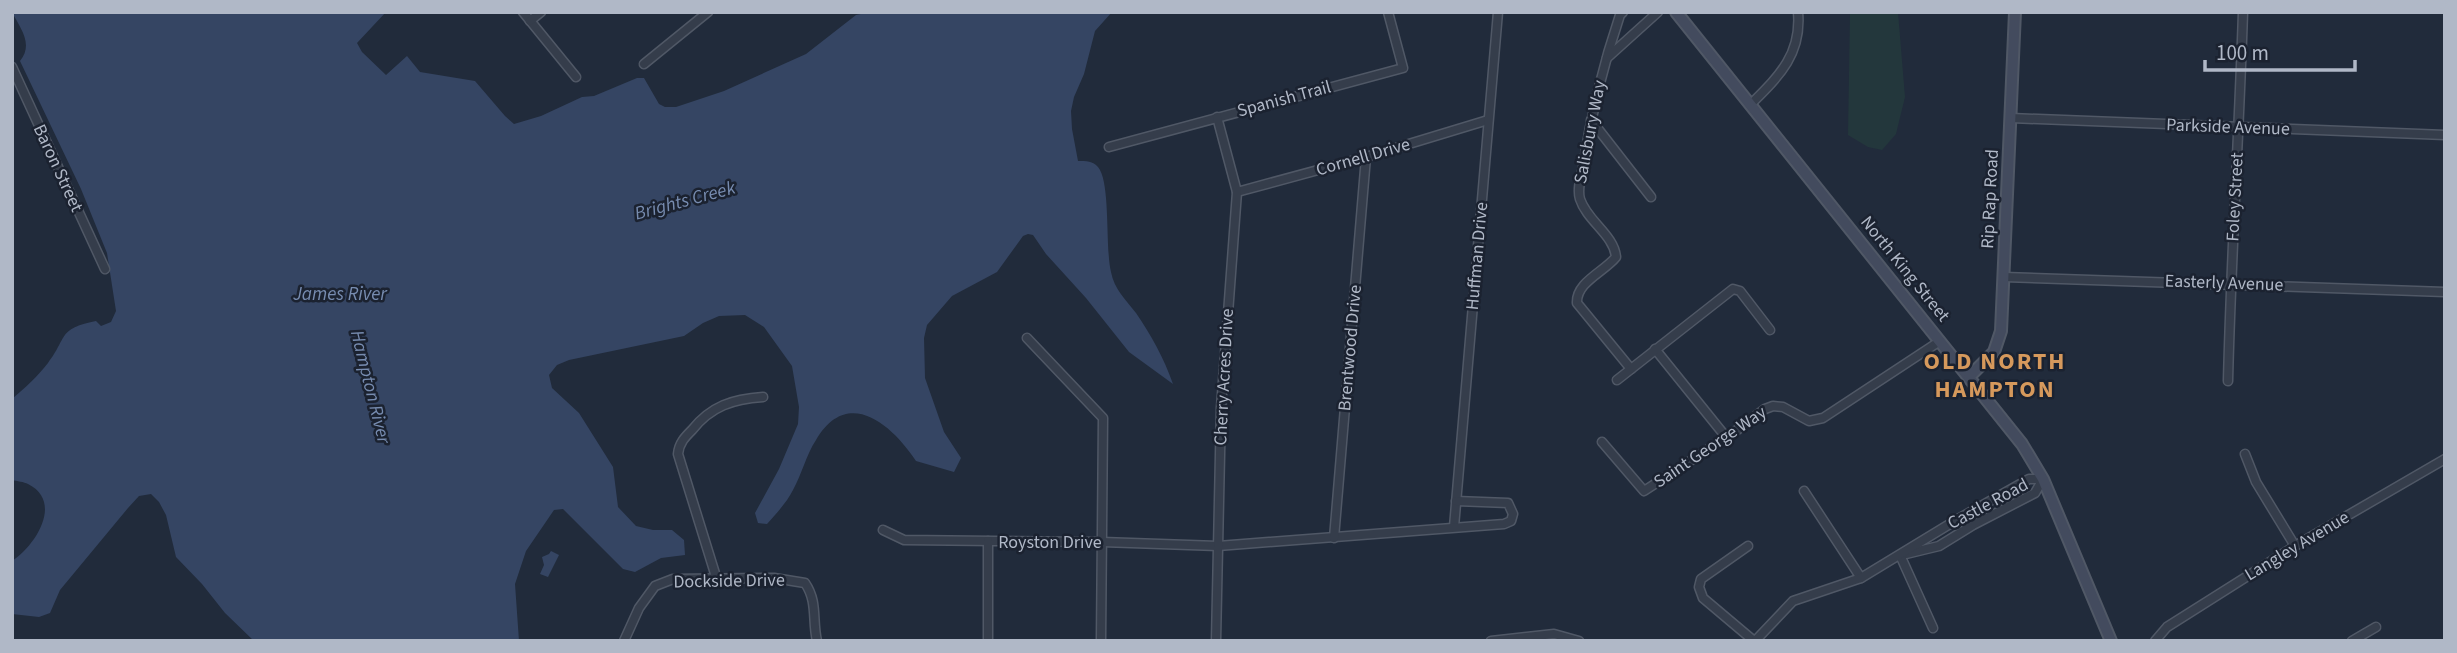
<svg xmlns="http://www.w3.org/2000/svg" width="2457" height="653" font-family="'Source Sans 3',sans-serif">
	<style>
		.green { fill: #23373c }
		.water { fill: #354563 }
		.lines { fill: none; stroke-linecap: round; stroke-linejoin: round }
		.minor-casing { stroke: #505866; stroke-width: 11 }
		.secondary-casing { stroke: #505866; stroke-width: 14 }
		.minor { stroke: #353d4b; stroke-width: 8 }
		.secondary { stroke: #434b5e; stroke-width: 10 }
		.labels { text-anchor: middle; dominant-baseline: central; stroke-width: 5; stroke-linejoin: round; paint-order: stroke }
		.street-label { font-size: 18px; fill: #b0b8c7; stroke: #1b2230 }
		.water-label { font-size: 19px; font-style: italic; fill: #778cb0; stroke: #1b2230 }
		.district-label { font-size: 24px; font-weight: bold; letter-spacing: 2px; fill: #d6995c; stroke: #1b2230 }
	</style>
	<rect width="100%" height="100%" fill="#212b3b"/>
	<path class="green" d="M 1850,12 L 1898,12 L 1905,97 L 1896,134 L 1882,150 L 1868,147 L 1848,135 Z"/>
	<g class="water">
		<path d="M 12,12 L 386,12 L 357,43 L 362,52 L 386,75 L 407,56 L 420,72 L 475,81 L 505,116 L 514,124 L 541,116 L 582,97 L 594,96 L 637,78 L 644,78 L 659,104 L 665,107 L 676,107 L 724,91 L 806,54 L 856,15 L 870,12 L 1112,12 L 1095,31 L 1084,74 L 1074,97 L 1071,111 L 1072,129 L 1078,161 C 1086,161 1093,161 1098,167 C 1111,182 1105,248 1111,272 C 1114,289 1126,300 1136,313 C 1151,335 1164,358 1173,384 L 1129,352 L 1086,298 L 1046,254 L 1033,235 L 1028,234 L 1023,236 L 997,272 L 952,296 L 927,325 L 924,338 L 925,378 L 944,432 L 961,458 L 954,472 L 916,461 C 892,425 848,386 816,440 C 806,455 802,474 793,490 C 787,502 776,514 767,524 L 758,523 L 755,513 L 779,469 L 798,424 L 799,407 L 792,366 L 764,327 L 745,315 L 719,316 L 703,323 L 684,336 L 569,360 L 557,365 L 549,375 L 552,388 L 579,413 L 613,467 L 618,507 L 636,526 L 653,530 L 672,530 L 684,540 L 685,555 L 661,558 L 635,572 L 623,569 L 563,509 L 554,510 L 526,551 L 515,584 L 519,641 L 254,641 L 225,613 L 202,584 L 176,557 L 166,515 L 159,502 L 151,494 L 139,496 L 128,508 L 60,590 L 50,613 L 39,617 L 12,614 L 12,561 C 35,546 64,502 28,484 C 24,482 17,481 12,480 L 12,399 C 25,388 38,376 48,363 C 68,337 57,329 96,321 L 101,326 L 111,322 L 116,311 L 107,253 L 81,189 L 20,61 C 34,44 20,28 12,12 Z"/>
		<path d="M 551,551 L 559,555 L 548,577 L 540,574 L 544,565 L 542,557 L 549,554 Z"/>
	</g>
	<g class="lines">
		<g class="minor-casing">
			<g id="minor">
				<path d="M 523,12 L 576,77"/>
				<path d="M 1623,12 L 1620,15 C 1603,65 1591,115 1583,167 C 1581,177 1577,189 1580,199 C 1587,221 1614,235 1616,257 C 1604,272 1576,282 1577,303 L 1631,369"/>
				<path d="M 530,21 L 541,12"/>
				<path d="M 1607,58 L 1658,12"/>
				<path d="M 644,64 L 708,12"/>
				<path d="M 12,67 L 105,269"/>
				<path d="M 1750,105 C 1778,77 1802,55 1798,12"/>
				<path d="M 2011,118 L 2445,135"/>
				<path d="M 1591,120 L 1651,197"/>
				<path d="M 1109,147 L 1403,68 L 1388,12"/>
				<path d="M 1237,192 L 1366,157 L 1488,120"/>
				<path d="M 2004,277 L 2445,292"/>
				<path d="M 1027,338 L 1103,418 L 1101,641"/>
				<path d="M 1655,349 L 1726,437"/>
				<path d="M 1617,380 L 1733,289 L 1740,291 L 1770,330"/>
				<path d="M 2228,381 C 2231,258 2239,135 2243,12"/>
				<path d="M 1602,442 L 1644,491 L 1733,433 L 1765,409 L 1773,406 L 1783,407 L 1809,421 L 1823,418 L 1940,341"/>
				<path d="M 2245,454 L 2256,482 L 2295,546"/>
				<path d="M 1804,491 L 1861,578"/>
				<path d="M 1454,527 L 1498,12"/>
				<path d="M 883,530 L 904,540 L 1102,542 L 1218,546 L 1504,524 L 1511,521 L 1513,514 L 1508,503 L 1456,501"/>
				<path d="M 1334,538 L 1366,157"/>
				<path d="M 988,541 L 988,641"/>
				<path d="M 1748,546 L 1701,579 L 1699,587 L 1703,598 L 1754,641"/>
				<path d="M 1906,554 L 1939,546 L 1973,525 L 2035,493 L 2043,479"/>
				<path d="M 1900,555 L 1933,628"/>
				<path d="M 717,580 L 678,454 C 679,443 685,437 692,430 C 711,406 733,399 763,397"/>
				<path d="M 624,641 L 639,608 L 655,586 L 673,579 L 774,578 L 805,583 C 818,602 812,620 817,641"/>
				<path d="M 1216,641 L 1221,408 L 1237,192 L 1217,117"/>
				<path d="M 1491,641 L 1554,634 L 1579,641"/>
				<path d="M 1755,641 L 1793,601 L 1861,578 L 1958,519 L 2029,479 L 2043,479"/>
				<path d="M 2155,641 L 2167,627 L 2295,546 L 2445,459"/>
				<path d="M 2352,641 L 2376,627"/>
			</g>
		</g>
		<g class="secondary-casing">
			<g id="secondary">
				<path d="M 1676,12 L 2022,444 L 2043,479 L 2111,641"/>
				<path d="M 1969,377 L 1994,352 L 2001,331 L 2015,12"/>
			</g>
		</g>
		<use href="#minor" class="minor"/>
		<use href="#secondary" class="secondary"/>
	</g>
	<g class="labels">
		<g class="street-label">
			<text transform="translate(1284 99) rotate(-15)">Spanish Trail</text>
			<text transform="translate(2228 127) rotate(2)">Parkside Avenue</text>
			<text transform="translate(1590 132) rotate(-79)">Salisbury Way</text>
			<text transform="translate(1363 157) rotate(-16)">Cornell Drive</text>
			<text transform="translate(58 168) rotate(65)">Baron Street</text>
			<text transform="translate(2235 197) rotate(-87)">Foley Street</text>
			<text transform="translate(1990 199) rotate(-87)">Rip Rap Road</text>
			<text transform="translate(1477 256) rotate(-85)">Huffman Drive</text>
			<text transform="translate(1905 269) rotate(51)">North King Street</text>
			<text transform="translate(2224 283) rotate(2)">Easterly Avenue</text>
			<text transform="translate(1350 348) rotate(-85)">Brentwood Drive</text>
			<text transform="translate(1224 377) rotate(-87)">Cherry Acres Drive</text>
			<text transform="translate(1710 447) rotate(-34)">Saint George Way</text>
			<text transform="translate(1988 504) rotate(-28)">Castle Road</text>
			<text x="1050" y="542">Royston Drive</text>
			<text transform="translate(2297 546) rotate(-31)">Langley Avenue</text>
			<text transform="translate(729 581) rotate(-1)">Dockside Drive</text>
		</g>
		<g class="water-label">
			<text transform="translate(685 201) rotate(-15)">Brights Creek</text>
			<text x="340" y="294">James River</text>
			<text transform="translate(370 387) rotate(76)">Hampton River</text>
		</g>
		<g class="district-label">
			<text x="1995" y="361">OLD NORTH<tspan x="1995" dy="28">HAMPTON</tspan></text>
		</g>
	</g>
	<rect width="2457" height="653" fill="none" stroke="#b0b8c7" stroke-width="28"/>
	<path d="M2205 60v10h150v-10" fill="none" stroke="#b0b8c7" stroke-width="3.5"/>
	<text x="2216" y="60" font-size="21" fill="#b0b8c7" stroke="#1b2230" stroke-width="5" paint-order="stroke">100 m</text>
</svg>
